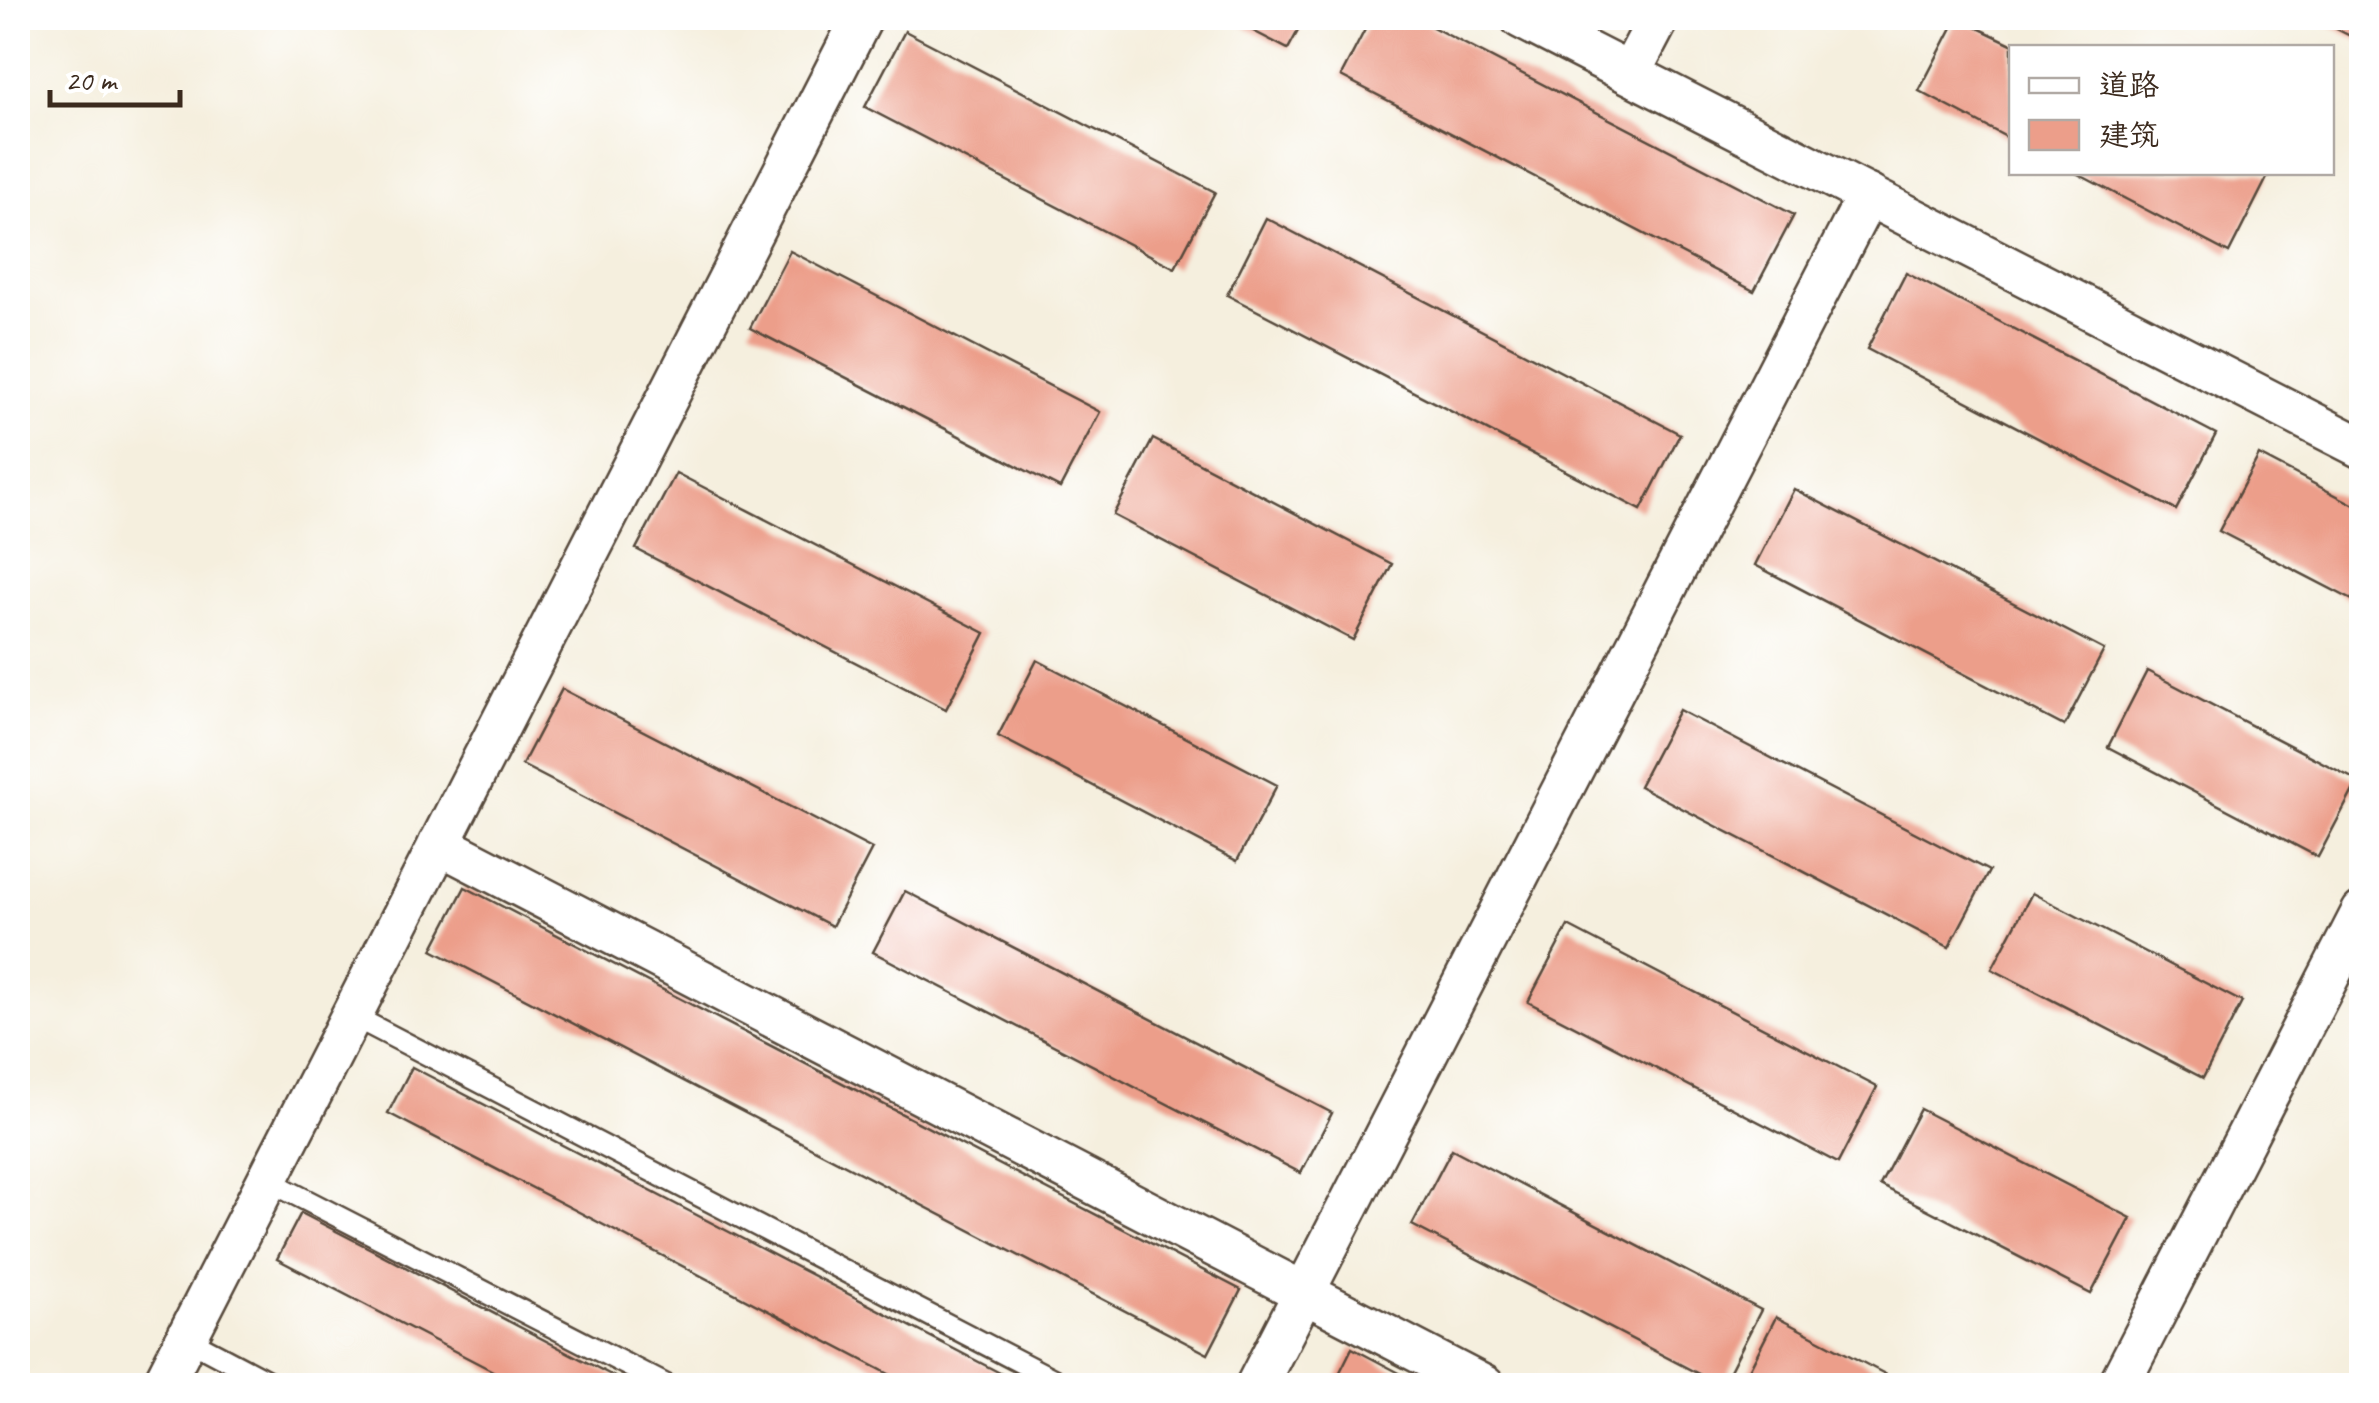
<svg xmlns="http://www.w3.org/2000/svg" width="2379" height="1403" font-family="Caveat,'LXGW WenKai TC',sans-serif">
	<style>
		.building { fill: #ec9e8a }
		.lines { fill: none; stroke-linecap: round; stroke-linejoin: round }
		.service-casing { stroke: #57483b; stroke-width: 25 }
		.minor-casing { stroke: #57483b; stroke-width: 45 }
		.service { stroke: #fff; stroke-width: 20 }
		.minor { stroke: #fff; stroke-width: 40 }
	</style>
	<rect width="100%" height="100%" fill="#fff"/>
	<filter id="ink" filterUnits="userSpaceOnUse"><feTurbulence type="fractalNoise" baseFrequency=".01" numOctaves="2"/><feDisplacementMap in="SourceGraphic" scale="20" xChannelSelector="R" yChannelSelector="G"/><feConvolveMatrix kernelMatrix="1 2 1 2 8 2 1 2 1" color-interpolation-filters="sRGB"/></filter>
	<filter id="wash" filterUnits="userSpaceOnUse"><feTurbulence type="fractalNoise" baseFrequency=".0048" numOctaves="4" result="noise"/><feDisplacementMap in="SourceGraphic" scale="40" xChannelSelector="R" yChannelSelector="G"/><feGaussianBlur stdDeviation="2.25" result="paint"/><feColorMatrix in="noise" values="0 0 0 0 0 0 0 0 0 0 0 0 0 0 0 0 0 1.4 0 .05"/><feComposite in="paint" operator="in"/></filter>
	<g filter="url(#wash)">
		<rect width="100%" height="100%" fill="#f5efde"/>
		<g id="blocks">
			<g class="building">
				<path d="M 1228,18 L 1305,18 L 1288,49 Z"/>
				<path d="M 1371,18 L 1415,18 L 1794,215 L 1754,291 L 1341,76 Z"/>
				<path d="M 1957,18 L 2020,48 L 2012,48 L 2012,140 L 1919,91 Z"/>
				<path d="M 2315,18 L 2362,18 L 2362,42 Z"/>
				<path d="M 905,31 L 1215,192 L 1175,268 L 865,107 Z"/>
				<path d="M 2074,172 L 2260,172 L 2268,176 L 2229,253 Z"/>
				<path d="M 1266,218 L 1680,434 L 1641,510 L 1227,295 Z"/>
				<path d="M 790,251 L 1100,412 L 1060,488 L 750,328 Z"/>
				<path d="M 1906,273 L 2216,434 L 2176,510 L 1867,349 Z"/>
				<path d="M 1153,439 L 1392,564 L 1353,640 L 1113,515 Z"/>
				<path d="M 2259,455 L 2362,509 L 2362,605 L 2219,531 Z"/>
				<path d="M 676,473 L 985,633 L 946,709 L 636,549 Z"/>
				<path d="M 1794,489 L 2104,650 L 2064,726 L 1755,565 Z"/>
				<path d="M 1037,660 L 1277,785 L 1237,861 L 998,736 Z"/>
				<path d="M 2147,671 L 2358,781 L 2318,857 L 2108,747 Z"/>
				<path d="M 562,689 L 872,849 L 832,926 L 522,765 Z"/>
				<path d="M 1679,710 L 1989,871 L 1949,947 L 1639,786 Z"/>
				<path d="M 465,887 L 1241,1290 L 1208,1354 L 432,950 Z"/>
				<path d="M 905,891 L 1332,1113 L 1301,1173 L 873,952 Z"/>
				<path d="M 2032,893 L 2242,1002 L 2203,1078 L 1992,969 Z"/>
				<path d="M 1568,926 L 1877,1087 L 1838,1163 L 1528,1002 Z"/>
				<path d="M 412,1067 L 737,1236 L 1025,1386 L 912,1386 L 575,1210 L 388,1113 Z"/>
				<path d="M 1920,1109 L 2131,1218 L 2091,1294 L 1880,1185 Z"/>
				<path d="M 1452,1149 L 1761,1310 L 1722,1386 L 1412,1225 Z"/>
				<path d="M 301,1213 L 369,1248 L 632,1386 L 520,1386 L 491,1370 L 277,1259 Z"/>
				<path d="M 1776,1317 L 1908,1386 L 1741,1386 Z"/>
				<path d="M 1352,1348 L 1424,1386 L 1333,1386 Z"/>
				<path d="M 219,1371 L 248,1386 L 211,1386 Z"/>
			</g>
		</g>
	</g>
	<g filter="url(#ink)">
		<use href="#blocks" fill-opacity="0" stroke="#57483b" stroke-width="2.5"/>
		<g class="lines">
			<g class="service-casing">
				<g id="service">
					<path d="M 351,1015 L 1066,1386"/>
					<path d="M 267,1180 L 668,1386"/>
					<path d="M 186,1338 L 277,1386"/>
				</g>
			</g>
			<g class="minor-casing">
				<g id="minor">
					<path d="M 1521,18 L 2362,448"/>
					<path d="M 1630,73 L 1659,18"/>
					<path d="M 439,844 L 1484,1386"/>
					<path d="M 162,1386 L 862,18"/>
					<path d="M 1256,1386 L 1868,195"/>
					<path d="M 2118,1386 L 2362,912"/>
				</g>
			</g>
			<use href="#service" class="service"/>
			<use href="#minor" class="minor"/>
		</g>
	</g>
	<rect width="2379" height="1403" fill="none" stroke="#fff" stroke-width="60"/>
	<rect x="2009" y="45" width="325" height="130" fill="#ffffff" stroke="#b1aaa5" stroke-width="2.5"/>
	<rect x="2029" y="78" width="50" height="15" fill="#ffffff" stroke="#b1aaa5" stroke-width="2.5"/>
	<text x="2099" y="95" font-size="30" fill="#3b2a1e">道路</text>
	<rect x="2029" y="120" width="50" height="30" fill="#ec9e8a" stroke="#b1aaa5" stroke-width="2.5"/>
	<text x="2099" y="145" font-size="30" fill="#3b2a1e">建筑</text>
	<path d="M50 90v15h130v-15" fill="none" stroke="#3b2a1e" stroke-width="5"/>
	<text x="65" y="90" font-size="30" fill="#3b2a1e" stroke="#ffffff" stroke-width="8" paint-order="stroke">20 m</text>
</svg>
